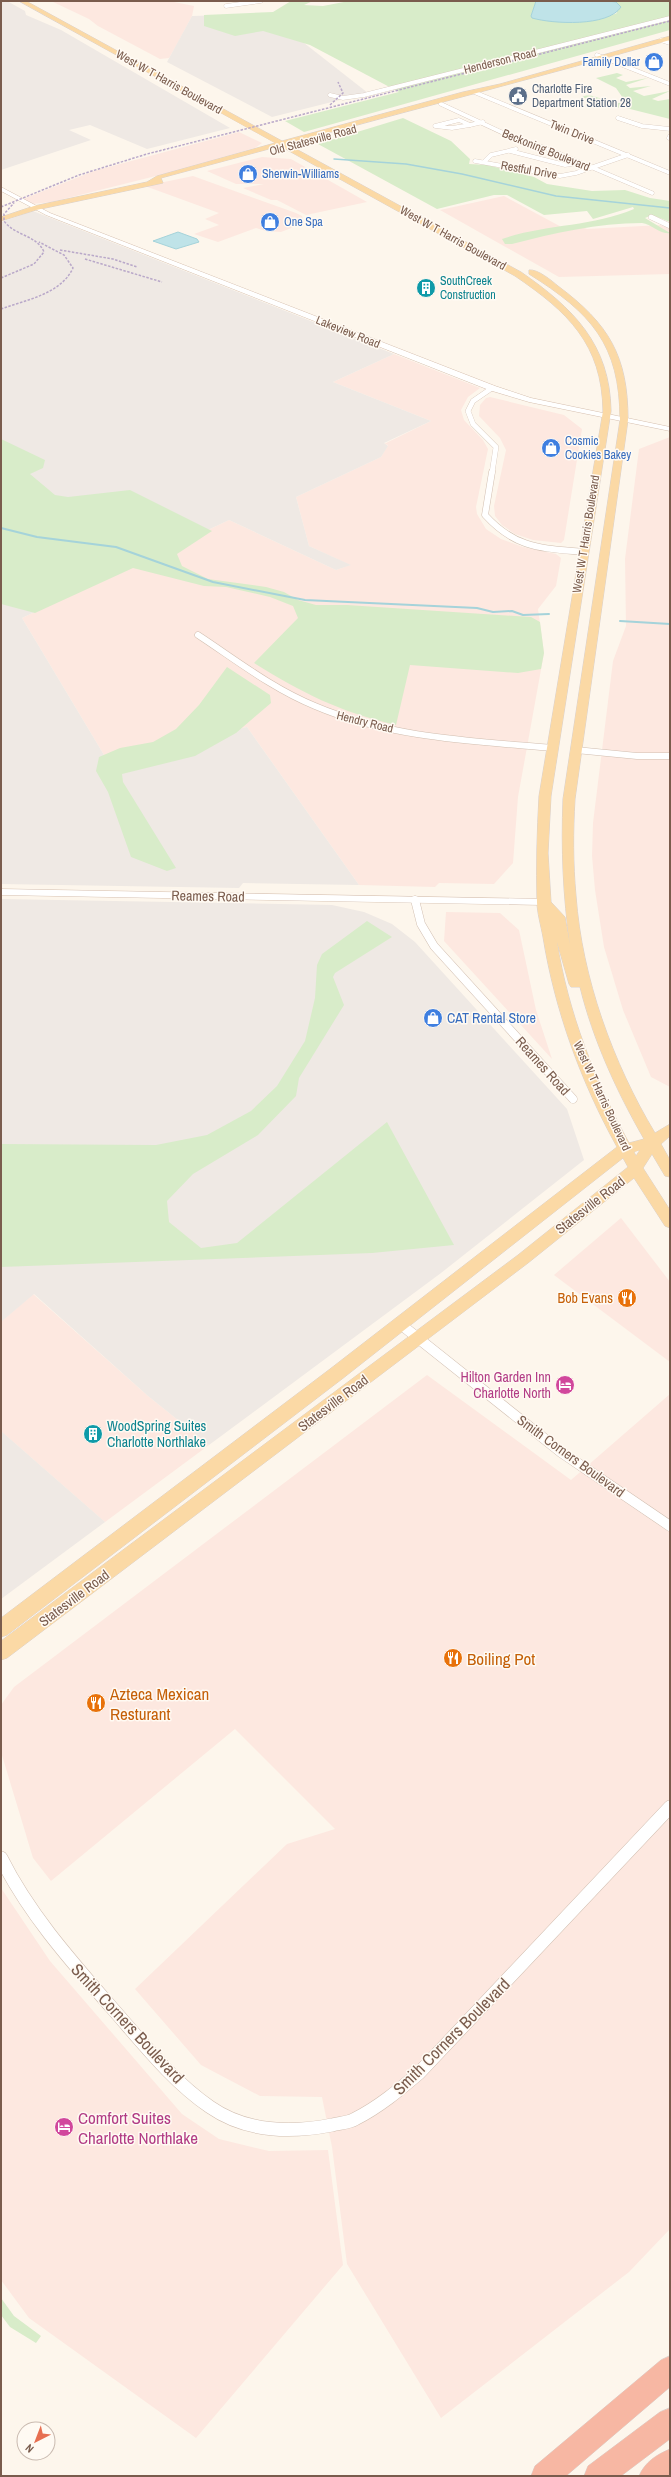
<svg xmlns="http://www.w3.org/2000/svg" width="671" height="2477" font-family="'Archivo Narrow',sans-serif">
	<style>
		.commercial { fill: #fde8e0 }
		.industrial { fill: #efe9e4 }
		.green { fill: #d8ecc9 }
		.water { fill: #bfe3e8; stroke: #a5d3da }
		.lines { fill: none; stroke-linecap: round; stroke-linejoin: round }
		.stream-far1 { stroke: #a5d3da; stroke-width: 1.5 }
		.stream { stroke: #a5d3da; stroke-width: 2 }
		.street-far5-casing { stroke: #d1beb0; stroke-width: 4.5 }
		.street-far4-casing { stroke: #d1beb0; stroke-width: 5.5 }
		.street-far3-casing { stroke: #d1beb0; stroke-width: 7 }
		.street-far2-casing { stroke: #d1beb0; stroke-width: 9 }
		.street-far1-casing { stroke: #d1beb0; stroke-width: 11 }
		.street-casing { stroke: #d1beb0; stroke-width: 14 }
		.secondary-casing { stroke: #d6c0b0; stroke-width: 1 }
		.primary-casing { stroke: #dad1cd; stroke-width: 1 }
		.highway-casing { stroke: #dad1cd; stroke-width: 1 }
		.street-far5 { stroke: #fff; stroke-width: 4 }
		.street-far4 { stroke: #fff; stroke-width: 5 }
		.street-far3 { stroke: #fff; stroke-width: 6 }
		.street-far2 { stroke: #fff; stroke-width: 8 }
		.street-far1 { stroke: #fff; stroke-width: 10 }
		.street { stroke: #fff; stroke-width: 13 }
		.secondary { fill: #fff; fill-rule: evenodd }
		.primary { fill: #fbd9a5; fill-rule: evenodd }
		.highway { fill: #f7b7a3; fill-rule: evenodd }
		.rail { stroke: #b9a8c9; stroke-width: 1.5; stroke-dasharray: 2.5 1.5; stroke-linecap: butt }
		.labels { text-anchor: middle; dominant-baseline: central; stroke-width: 3; stroke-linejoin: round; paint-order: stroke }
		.far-street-label { font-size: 12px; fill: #7a5c4d; stroke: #fffaf3 }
		.far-shop-label { font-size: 12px; fill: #366cbe; stroke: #fffaf3; text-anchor: start }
		.far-service-label { font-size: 12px; fill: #4e5e75; stroke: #fffaf3; text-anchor: start }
		.far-culture-label { font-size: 12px; fill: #0d838f; stroke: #fffaf3; text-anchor: start }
		.street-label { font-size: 14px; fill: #7a5c4d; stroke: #fffaf3 }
		.shop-label { font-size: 14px; fill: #366cbe; stroke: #fffaf3; text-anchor: start }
		.food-label { font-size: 14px; fill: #c56008; stroke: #fffaf3; text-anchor: end }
		.hotel-label { font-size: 14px; fill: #b23c85; stroke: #fffaf3; text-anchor: end }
		.culture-label { font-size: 14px; fill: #0d838f; stroke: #fffaf3; text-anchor: start }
		.near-food-label { font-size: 17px; fill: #c56008; stroke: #fffaf3; text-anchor: start }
		.near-street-label { font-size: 17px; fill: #7a5c4d; stroke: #fffaf3 }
		.near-hotel-label { font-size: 17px; fill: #b23c85; stroke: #fffaf3; text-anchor: start }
	</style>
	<rect width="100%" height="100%" fill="#fdf6ec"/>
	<g class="commercial">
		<path d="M 51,1 L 169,1 L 194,6 L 192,16 L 176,46 L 169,58 L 160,59 L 98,26 L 89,19 Z"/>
		<path d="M 239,132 L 262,143 L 255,148 L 172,172 L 52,202 L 32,204 L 23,199 L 94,171 Z"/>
		<path d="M 262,157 L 291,159 L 367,202 L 306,215 L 277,200 L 271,200 L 243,188 L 264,184 L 236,184 L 207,171 Z"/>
		<path d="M 193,176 L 296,213 L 302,216 L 304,223 L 281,232 L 266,231 L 256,228 L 218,242 L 194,234 L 219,225 L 205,219 L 219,213 L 145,186 Z"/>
		<path d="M 504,196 L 567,230 L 582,227 L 587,229 L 661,225 L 670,228 L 670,274 L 559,277 L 440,210 Z"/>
		<path d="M 394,354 L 480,388 L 468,397 L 461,410 L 464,420 L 483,440 L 488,449 L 476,507 L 477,514 L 486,529 L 501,539 L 523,547 L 556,554 L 561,558 L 556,586 L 538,609 L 544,653 L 518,797 L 513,863 L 494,884 L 439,883 L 435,887 L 359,885 L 247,727 L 107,760 L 22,618 L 229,520 L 336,570 L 350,565 L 309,546 L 296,497 L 381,457 L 388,445 L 384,444 L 431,421 L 333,382 Z"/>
		<path d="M 490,397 L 564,415 L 582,429 L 564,540 L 561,543 L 533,540 L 515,534 L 502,525 L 495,516 L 494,506 L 506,450 L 500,438 L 479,416 L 480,405 L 486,398 Z"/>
		<path d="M 670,437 L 670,1087 L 651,1077 L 623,1010 L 604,947 L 595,890 L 592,856 L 593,823 L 613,661 L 626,626 L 625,559 L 639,449 Z"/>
		<path d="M 446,912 L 500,913 L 519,930 L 536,1010 L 552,1059 L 444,941 Z"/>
		<path d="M 621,1218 L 670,1282 L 670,1362 L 554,1275 Z"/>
		<path d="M 33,1294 L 148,1396 L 209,1445 L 105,1522 L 1,1431 L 1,1322 Z"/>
		<path d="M 427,1375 L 571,1480 L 670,1394 L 670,2229 L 629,2272 L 441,2418 L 347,2264 L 332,2147 L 322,2097 L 260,2096 L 201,2065 L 135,1989 L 287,1844 L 335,1829 L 235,1729 L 51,1881 L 33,1858 L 1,1752 L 1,1705 L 14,1687 Z"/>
		<path d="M 1,1888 L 50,1961 L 182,2114 L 219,2139 L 269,2151 L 328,2150 L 343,2265 L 196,2438 L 29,2318 L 1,2280 Z"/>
	</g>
	<g class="industrial">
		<path d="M 1,1 L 7,1 L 25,11 L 26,15 L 61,30 L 230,128 L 147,149 L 90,125 L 69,130 L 91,140 L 1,170 Z"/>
		<path d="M 267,14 L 368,93 L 272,117 L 167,62 L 192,16 Z"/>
		<path d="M 33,211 L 394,354 L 333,382 L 431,421 L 384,443 L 388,446 L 381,457 L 296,497 L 309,546 L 351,565 L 336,570 L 229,520 L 22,618 L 107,760 L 247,727 L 359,885 L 243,883 L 239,888 L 1,884 L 1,222 Z"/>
		<path d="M 1,899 L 332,905 L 364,912 L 392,924 L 415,942 L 567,1109 L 584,1160 L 441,1273 L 209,1445 L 148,1396 L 34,1294 L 1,1322 Z"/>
		<path d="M 1,1431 L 105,1522 L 1,1599 Z"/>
	</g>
	<g class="green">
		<path d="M 291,1 L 313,1 L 304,5 L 323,6 L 349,1 L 536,1 L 531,16 C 559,25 590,25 617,13 L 612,1 L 608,1 L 670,1 L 670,30 L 304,132 L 285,121 L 399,92 L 310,45 L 263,31 L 235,36 L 204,26 L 204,15 L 273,12 Z"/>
		<path d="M 617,73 L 623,75 L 616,78 L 626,82 L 648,78 L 626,85 L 630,88 L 651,86 L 633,91 L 644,96 L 670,91 L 652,99 L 658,101 L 670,99 L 670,119 L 626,108 L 609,107 L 582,97 C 595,90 611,109 625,101 L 616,88 L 596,78 Z"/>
		<path d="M 403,118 L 451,141 L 470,159 L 469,164 L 487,165 L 534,177 L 547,184 L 592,191 L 625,190 L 650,198 L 670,201 L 670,222 L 652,215 L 645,218 L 670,233 C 660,235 652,224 642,223 C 597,223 555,233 512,244 L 505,244 L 502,239 C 545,224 592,227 634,209 L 633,207 L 593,219 L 587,211 L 544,215 L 507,195 L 494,195 L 437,209 L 318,144 Z"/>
		<path d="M 1,439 L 45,460 L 43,468 L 30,474 L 55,495 L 68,497 L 130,490 L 212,531 L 177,554 L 182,566 L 208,579 L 266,587 L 284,592 L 298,600 L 316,605 L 347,605 L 531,617 L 540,622 L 544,653 L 541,669 L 518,673 L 410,665 L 396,725 C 340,712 302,693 254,663 L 298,618 L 293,606 L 270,597 L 226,587 L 204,586 L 133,568 L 35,613 L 1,604 Z"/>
		<path d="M 227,667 L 270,695 L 271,703 L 236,733 L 195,756 L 122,774 L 123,782 L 176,868 L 167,871 L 131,857 L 108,792 L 96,771 L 99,757 L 120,748 L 153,742 L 176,729 L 199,705 Z"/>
		<path d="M 367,921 L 392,937 L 335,973 L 333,977 L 344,1005 L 299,1078 L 296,1096 L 258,1135 L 193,1174 L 167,1201 L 169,1222 L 201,1248 L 237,1243 L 387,1122 L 454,1245 L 372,1253 L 1,1267 L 1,1144 L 156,1145 L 207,1135 L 251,1111 L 277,1086 L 305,1041 L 315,998 L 317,965 L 322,954 Z"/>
		<path d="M 1,2298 L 14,2316 L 41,2336 L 36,2343 L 10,2327 L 1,2315 Z"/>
	</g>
	<g class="water">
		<path d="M 536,1 L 608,1 L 616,2 L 621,7 C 608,27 553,24 532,18 L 531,16 Z"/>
		<path d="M 178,232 L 197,239 L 199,242 L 176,249 L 153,241 Z"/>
	</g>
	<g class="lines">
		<path class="stream-far1" d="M 334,159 L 406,164 L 462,174 L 556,196 L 670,208"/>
		<g class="stream">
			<path d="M 1,528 L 37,537 L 116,547 L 213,582 L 305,600 L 477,608 L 493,612 L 512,611 L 523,615 L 549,614"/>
			<path d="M 620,621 L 670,624"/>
		</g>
		<g class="street-far5-casing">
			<g id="street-far5">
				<path d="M 226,6 L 261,1"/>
				<path d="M 661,40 L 670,43"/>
				<path d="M 597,55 L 670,84"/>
				<path d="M 474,92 L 670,173"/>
				<path d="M 330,95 L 343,98 L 364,95 L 670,18"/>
				<path d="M 441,104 L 529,145 L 537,145 L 558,153 L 652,193"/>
				<path d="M 618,118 L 642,126 L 670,129"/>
				<path d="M 459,120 L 470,125 L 452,128 L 435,126 Z"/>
				<path d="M 470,125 L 483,122"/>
				<path d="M 669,138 L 670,136"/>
				<path d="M 510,151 L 565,165 L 580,163"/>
				<path d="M 475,161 L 560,176 L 576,173 L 628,155"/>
				<path d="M 484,162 L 491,155 L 516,149"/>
			</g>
		</g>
		<g class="street-far4-casing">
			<g id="street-far4">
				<path d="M 651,217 L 670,226"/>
				<path d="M 492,473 L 496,447 L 473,424 L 468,411 L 473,401 L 492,388"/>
			</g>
		</g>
		<g class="street-far3-casing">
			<g id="street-far3">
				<path d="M 492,472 L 485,515 C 516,549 541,548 584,552"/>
				<path d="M 198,635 C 236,660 273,689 315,706 C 390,738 473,741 553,748"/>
				<path d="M 576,750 L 637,756 L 670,756"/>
			</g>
		</g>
		<g class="street-far2-casing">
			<path id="street-far2" d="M 415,900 L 421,924 L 434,946 L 573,1099"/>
		</g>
		<g class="street-far1-casing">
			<path id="street-far1" d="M 399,1323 L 561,1452 L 670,1526"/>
		</g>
		<g class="street-casing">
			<path id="street" d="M 1,1858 C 29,1914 71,1961 112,2008 C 142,2042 172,2081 210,2107 C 246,2132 291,2133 332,2125 C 339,2123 349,2123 355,2119 C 379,2107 399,2090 419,2073 L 670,1807"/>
		</g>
		<g class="secondary-casing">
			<g id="secondary">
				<path d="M 1,187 L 50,213 L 495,386 L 531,398 L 670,427 L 670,431 L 529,402 L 489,390 L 46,215 L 1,191 Z"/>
				<path d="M 1,889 L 543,899 L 548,902 L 543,905 L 1,895 Z"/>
			</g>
		</g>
		<g class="primary-casing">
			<path id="primary" d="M 19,1 L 26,1 L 282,141 L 463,92 L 500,84 L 670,36 L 670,40 C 543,76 415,109 287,144 L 521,272 C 573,308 610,344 611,411 L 551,796 L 548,853 L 551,902 L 565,917 L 570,945 C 563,896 561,849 563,799 L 620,420 C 620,344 591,313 529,274 L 529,270 C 538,269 552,281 558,286 C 609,324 628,356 628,420 L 575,799 C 573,832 573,863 576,896 C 582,978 613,1063 655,1133 L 670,1124 L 670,1136 L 661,1144 L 670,1160 L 670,1177 L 665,1176 L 652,1154 L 643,1168 L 670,1210 L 670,1228 L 665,1226 L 634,1178 L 528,1263 L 7,1658 L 1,1660 L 1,1641 L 518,1255 L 628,1167 L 623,1158 L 342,1379 L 7,1635 L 1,1637 L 1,1618 L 330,1369 L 617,1147 C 581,1082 555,1011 543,937 C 541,926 537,912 537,902 C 536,867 537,831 539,796 L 603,411 C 602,344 568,312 515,276 L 280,146 L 161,178 L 163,183 L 36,210 L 1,221 L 1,217 L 34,206 L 147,182 L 157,176 L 275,143 ZM 557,942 L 569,984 L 571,987 L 580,987 C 593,1040 617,1092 644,1139 L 629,1143 C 595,1081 568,1012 557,942 ZM 640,1150 L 636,1156 L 634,1152 Z"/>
		</g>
		<g class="highway-casing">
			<g id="highway">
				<path d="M 670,2356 L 670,2387 L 566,2476 L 531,2476 L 535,2466 L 661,2360 Z"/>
				<path d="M 670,2408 L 670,2439 L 621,2476 L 584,2476 L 588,2466 L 660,2412 Z"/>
				<path d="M 670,2449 L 670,2476 L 639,2476 C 645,2462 656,2455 670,2449 Z"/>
			</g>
		</g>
		<use href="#street-far5" class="street-far5"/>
		<use href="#street-far4" class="street-far4"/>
		<use href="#street-far3" class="street-far3"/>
		<use href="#street-far2" class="street-far2"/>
		<use href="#street-far1" class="street-far1"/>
		<use href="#street" class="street"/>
		<use href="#secondary" class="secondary"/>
		<use href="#primary" class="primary"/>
		<use href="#highway" class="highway"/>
		<g class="rail">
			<path d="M 330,105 L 343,93 L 338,82"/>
			<path d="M 1,207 L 79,175 L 147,154 L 670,21"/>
			<path d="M 60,250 L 113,259 L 137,267"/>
			<path d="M 85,259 L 162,282"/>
			<path d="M 1,278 L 34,264 L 44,252 C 37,235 15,236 4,221 L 4,214 L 14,203"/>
			<path d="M 1,309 C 26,300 61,294 73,268 L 64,255 L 39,242"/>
		</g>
	</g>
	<defs>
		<g id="shop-disc" transform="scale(1)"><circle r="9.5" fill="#3f7fe0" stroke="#fffaf3"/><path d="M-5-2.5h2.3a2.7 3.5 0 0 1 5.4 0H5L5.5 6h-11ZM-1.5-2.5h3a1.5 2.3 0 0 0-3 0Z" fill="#fff"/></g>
		<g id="civic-disc" transform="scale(1)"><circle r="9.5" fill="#5c6f8a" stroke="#fffaf3"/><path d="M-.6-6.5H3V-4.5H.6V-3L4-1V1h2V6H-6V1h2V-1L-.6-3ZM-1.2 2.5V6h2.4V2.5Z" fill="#fff"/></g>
		<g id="building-disc" transform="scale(1)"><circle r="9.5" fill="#0f9aa8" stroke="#fffaf3"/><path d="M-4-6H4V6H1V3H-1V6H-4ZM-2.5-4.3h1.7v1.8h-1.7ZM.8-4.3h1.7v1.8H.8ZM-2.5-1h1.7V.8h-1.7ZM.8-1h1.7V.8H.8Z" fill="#fff"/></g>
		<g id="restaurant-disc" transform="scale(1)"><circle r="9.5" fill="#e8710a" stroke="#fffaf3"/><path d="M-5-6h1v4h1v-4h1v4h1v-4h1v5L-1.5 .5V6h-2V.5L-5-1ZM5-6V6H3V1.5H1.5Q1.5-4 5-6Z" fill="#fff"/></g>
		<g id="hotel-disc" transform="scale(1)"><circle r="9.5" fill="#d1479c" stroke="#fffaf3"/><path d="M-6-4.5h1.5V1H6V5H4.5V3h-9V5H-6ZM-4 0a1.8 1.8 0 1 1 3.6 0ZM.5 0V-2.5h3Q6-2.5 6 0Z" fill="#fff"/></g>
	</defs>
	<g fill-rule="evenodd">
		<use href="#shop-disc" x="654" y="62"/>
		<use href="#civic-disc" x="518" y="96"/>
		<use href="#shop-disc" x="248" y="174"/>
		<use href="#shop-disc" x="270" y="222"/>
		<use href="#building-disc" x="426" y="288"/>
		<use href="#shop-disc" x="551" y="448"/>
		<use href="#shop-disc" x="433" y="1018"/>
		<use href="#restaurant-disc" x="627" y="1298"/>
		<use href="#hotel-disc" x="565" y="1385"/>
		<use href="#building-disc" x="93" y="1434"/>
		<use href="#restaurant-disc" x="453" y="1658"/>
		<use href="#restaurant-disc" x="96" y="1703"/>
		<use href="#hotel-disc" x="64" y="2127"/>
	</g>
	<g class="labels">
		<g class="far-street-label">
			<text transform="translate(500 61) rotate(-14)">Henderson Road</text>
			<text transform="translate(169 82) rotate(29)">West W T Harris Boulevard</text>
			<text transform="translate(572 132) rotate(22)">Twin Drive</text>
			<text transform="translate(313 140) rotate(-15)">Old Statesville Road</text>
			<text transform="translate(546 150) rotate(22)">Beckoning Boulevard</text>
			<text transform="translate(529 170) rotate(10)">Restful Drive</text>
			<text transform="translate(453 238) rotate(29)">West W T Harris Boulevard</text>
			<text transform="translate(348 332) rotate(22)">Lakeview Road</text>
			<text transform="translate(586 534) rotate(-81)">West W T Harris Boulevard</text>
			<text transform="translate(365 722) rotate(14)">Hendry Road</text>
			<text transform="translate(602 1096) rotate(65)">West W T Harris Boulevard</text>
		</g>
		<g class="far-shop-label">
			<text x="640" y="62" text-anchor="end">Family Dollar</text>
			<text x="262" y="174">Sherwin-Williams</text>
			<text x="284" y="222">One Spa</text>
			<text x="565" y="441">Cosmic<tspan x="565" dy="14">Cookies Bakey</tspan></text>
		</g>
		<g class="far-service-label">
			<text x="532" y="89">Charlotte Fire<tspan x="532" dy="14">Department Station 28</tspan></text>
		</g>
		<g class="far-culture-label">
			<text x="440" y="281">SouthCreek<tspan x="440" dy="14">Construction</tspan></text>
		</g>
		<g class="street-label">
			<text transform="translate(208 896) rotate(1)">Reames Road</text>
			<text transform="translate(543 1066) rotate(48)">Reames Road</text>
			<text transform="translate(590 1205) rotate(-38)">Statesville Road</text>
			<text transform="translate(333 1403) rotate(-37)">Statesville Road</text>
			<text transform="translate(571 1456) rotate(36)">Smith Corners Boulevard</text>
			<text transform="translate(74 1598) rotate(-37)">Statesville Road</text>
		</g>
		<g class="shop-label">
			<text x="447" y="1018">CAT Rental Store</text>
		</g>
		<g class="food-label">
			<text x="613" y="1298">Bob Evans</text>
		</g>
		<g class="hotel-label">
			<text x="551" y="1377">Hilton Garden Inn<tspan x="551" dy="16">Charlotte North</tspan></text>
		</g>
		<g class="culture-label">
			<text x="107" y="1426">WoodSpring Suites<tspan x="107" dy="16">Charlotte Northlake</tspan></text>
		</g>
		<g class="near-food-label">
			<text x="467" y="1658">Boiling Pot</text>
			<text x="110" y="1693">Azteca Mexican<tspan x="110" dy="20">Resturant</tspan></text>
		</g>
		<g class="near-street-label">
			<text transform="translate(128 2023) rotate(47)">Smith Corners Boulevard</text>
			<text transform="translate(451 2036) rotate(-45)">Smith Corners Boulevard</text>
		</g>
		<g class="near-hotel-label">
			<text x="78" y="2117">Comfort Suites<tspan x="78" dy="20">Charlotte Northlake</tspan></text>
		</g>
	</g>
	<rect width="671" height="2477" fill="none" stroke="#7a5c4d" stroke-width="4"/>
	<g transform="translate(36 2441) rotate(222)"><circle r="19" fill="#fffaf3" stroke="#cabbb1"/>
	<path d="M0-3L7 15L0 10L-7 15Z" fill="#e76f51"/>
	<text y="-6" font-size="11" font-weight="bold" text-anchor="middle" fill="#7a5c4d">N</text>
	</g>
</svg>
